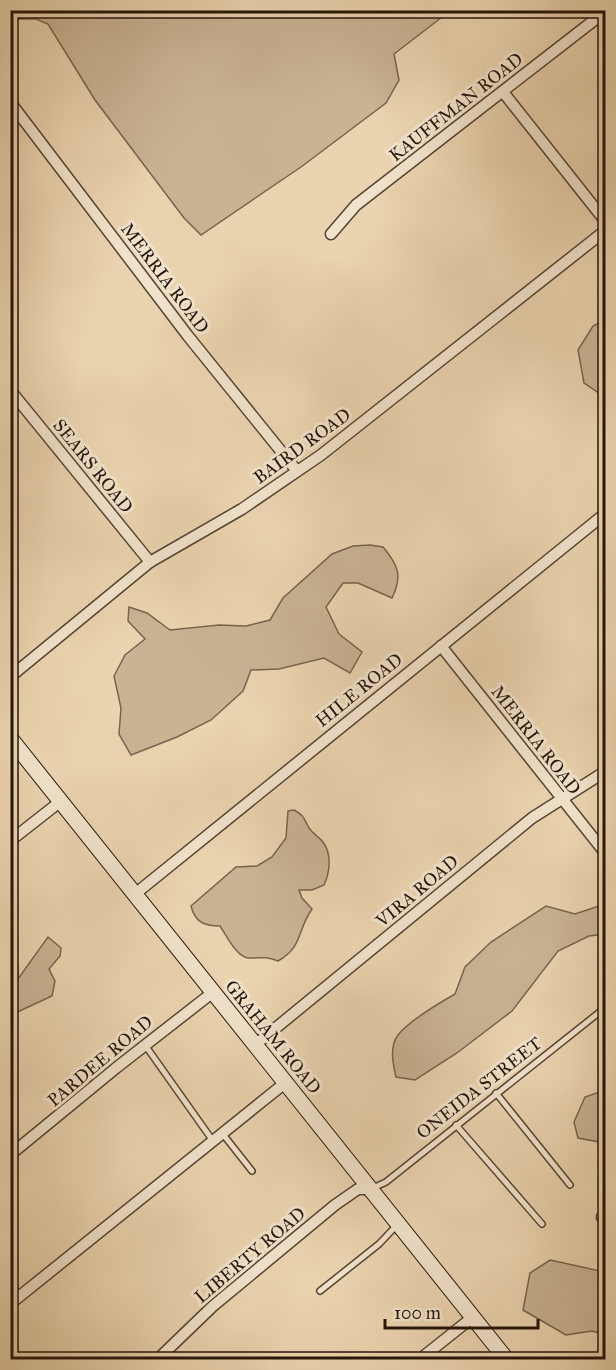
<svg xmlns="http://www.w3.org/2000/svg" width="616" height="1370" font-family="'IM FELL Great Primer',serif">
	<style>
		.green { fill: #c9b393; stroke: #77644e; stroke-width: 1.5 }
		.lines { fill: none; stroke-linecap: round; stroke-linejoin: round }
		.service-casing { stroke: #564432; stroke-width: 8 }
		.minor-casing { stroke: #564432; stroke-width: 13 }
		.secondary-casing { stroke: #251508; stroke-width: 17 }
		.service { stroke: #f1e2cb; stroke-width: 5 }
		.minor { stroke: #f1e2cb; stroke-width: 10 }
		.secondary { stroke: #f1e2cb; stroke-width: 15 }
		.labels { text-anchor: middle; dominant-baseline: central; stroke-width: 6; stroke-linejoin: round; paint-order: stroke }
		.street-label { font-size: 18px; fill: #251508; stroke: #f1e2cb }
	</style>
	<rect width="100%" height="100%" fill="#ead3af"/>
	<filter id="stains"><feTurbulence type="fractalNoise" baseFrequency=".00333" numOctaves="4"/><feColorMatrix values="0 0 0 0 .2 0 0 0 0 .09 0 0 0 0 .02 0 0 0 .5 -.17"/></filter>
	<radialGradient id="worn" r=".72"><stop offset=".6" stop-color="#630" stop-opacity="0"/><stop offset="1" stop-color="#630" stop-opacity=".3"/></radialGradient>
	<g class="green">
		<path d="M 11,10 L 450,10 L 450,11 L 394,54 L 399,80 L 386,103 L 301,167 L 201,235 L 184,218 L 95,100 L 48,24 L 36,19 L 19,19 Z"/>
		<path d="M 605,320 L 606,392 L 602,395 L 584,383 L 578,350 L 593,326 Z"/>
		<path d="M 370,545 L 383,547 C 398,565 403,575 392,598 L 358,583 L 343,583 L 326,607 L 339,634 L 362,652 L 350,673 L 324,658 L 279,669 L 251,670 L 243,691 L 211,720 L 177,737 L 131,755 L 119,734 L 121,708 L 114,676 L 125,655 L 145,639 L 128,621 L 129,607 L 147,613 L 170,630 L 219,625 L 246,626 L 270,620 L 283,598 L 332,554 L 353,546 Z"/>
		<path d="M 294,810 C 304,815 304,819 309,828 C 313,834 319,837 323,842 C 332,854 330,872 324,885 L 312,890 L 299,890 L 302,898 L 312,909 C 297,930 303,947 278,961 C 263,956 263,958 249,958 C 237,958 226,935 220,926 C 204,926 195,922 191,906 L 236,867 L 257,866 L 272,857 L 286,838 L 288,811 Z"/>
		<path d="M 605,904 L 605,934 L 589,936 L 558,951 L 512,1011 L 457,1053 L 415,1080 L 396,1077 C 393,1064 389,1047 398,1035 C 408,1022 441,1002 455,994 L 465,967 L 491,942 L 546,906 L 575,914 Z"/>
		<path d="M 48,937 L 61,948 L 60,956 L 49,969 L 55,981 L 52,996 L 11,1015 L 11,963 L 18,966 L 18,979 Z"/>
		<path d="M 605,1090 L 605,1143 L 578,1138 L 574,1122 L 585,1097 Z"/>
		<path d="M 550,1260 L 605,1272 L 605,1335 L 592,1331 L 566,1335 L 523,1310 L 530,1273 Z"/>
	</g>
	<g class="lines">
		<g class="service-casing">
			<g id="service">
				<path d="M 145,1045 L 213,1141"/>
				<path d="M 496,1093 L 570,1185"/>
				<path d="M 456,1125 L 542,1224"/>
				<path d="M 222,1133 L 252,1171"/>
				<path d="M 373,1188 L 386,1182 L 606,1007"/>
				<path d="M 320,1291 L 379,1244 L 397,1225"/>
			</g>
		</g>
		<g class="minor-casing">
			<g id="minor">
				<path d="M 503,92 L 606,222"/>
				<path d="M 10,102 L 188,336 L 297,471"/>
				<path d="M 331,234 L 356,205 L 606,11"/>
				<path d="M 10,390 L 150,562"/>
				<path d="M 441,646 L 606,854"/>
				<path d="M 10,677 L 150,562 L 242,509 L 321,455 L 606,230"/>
				<path d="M 10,841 L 61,801"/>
				<path d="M 135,894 L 606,513"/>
				<path d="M 255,1045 L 532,818 L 606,771"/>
				<path d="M 10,1155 L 116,1068 L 212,993"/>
				<path d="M 602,1217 L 606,1214"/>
				<path d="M 10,1304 L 285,1083"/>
				<path d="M 157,1360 L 213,1306 L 335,1205 L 358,1189 L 370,1189"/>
				<path d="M 419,1360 L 473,1317"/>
			</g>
		</g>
		<g class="secondary-casing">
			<path id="secondary" d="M 10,738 L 507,1360"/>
		</g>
		<use href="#service" class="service"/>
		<use href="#minor" class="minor"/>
		<use href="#secondary" class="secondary"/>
	</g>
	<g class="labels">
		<g class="street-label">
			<text transform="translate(456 107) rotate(-38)">KAUFFMAN ROAD</text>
			<text transform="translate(165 278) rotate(53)">MERRIA ROAD</text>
			<text transform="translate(302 446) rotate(-36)">BAIRD ROAD</text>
			<text transform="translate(93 466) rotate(51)">SEARS ROAD</text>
			<text transform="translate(359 690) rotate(-39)">HILE ROAD</text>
			<text transform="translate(536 740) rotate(52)">MERRIA ROAD</text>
			<text transform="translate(417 891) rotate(-40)">VIRA ROAD</text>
			<text transform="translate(273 1037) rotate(51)">GRAHAM ROAD</text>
			<text transform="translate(100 1061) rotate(-40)">PARDEE ROAD</text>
			<text transform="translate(479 1088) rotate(-38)">ONEIDA STREET</text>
			<text transform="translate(250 1255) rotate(-40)">LIBERTY ROAD</text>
		</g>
	</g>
	<rect width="616" height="1370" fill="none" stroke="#ead3af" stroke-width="36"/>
	<rect x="12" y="12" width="592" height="1346" fill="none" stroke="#251508" stroke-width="3"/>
	<rect x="18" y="18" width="580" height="1334" fill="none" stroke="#251508" stroke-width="1.5"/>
	<path d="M385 1319v9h153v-9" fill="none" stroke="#251508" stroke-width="3"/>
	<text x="394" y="1319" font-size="18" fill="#251508" stroke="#f1e2cb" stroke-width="4.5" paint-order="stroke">100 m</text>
	<rect width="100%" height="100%" filter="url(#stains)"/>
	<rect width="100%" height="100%" fill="url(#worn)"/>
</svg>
